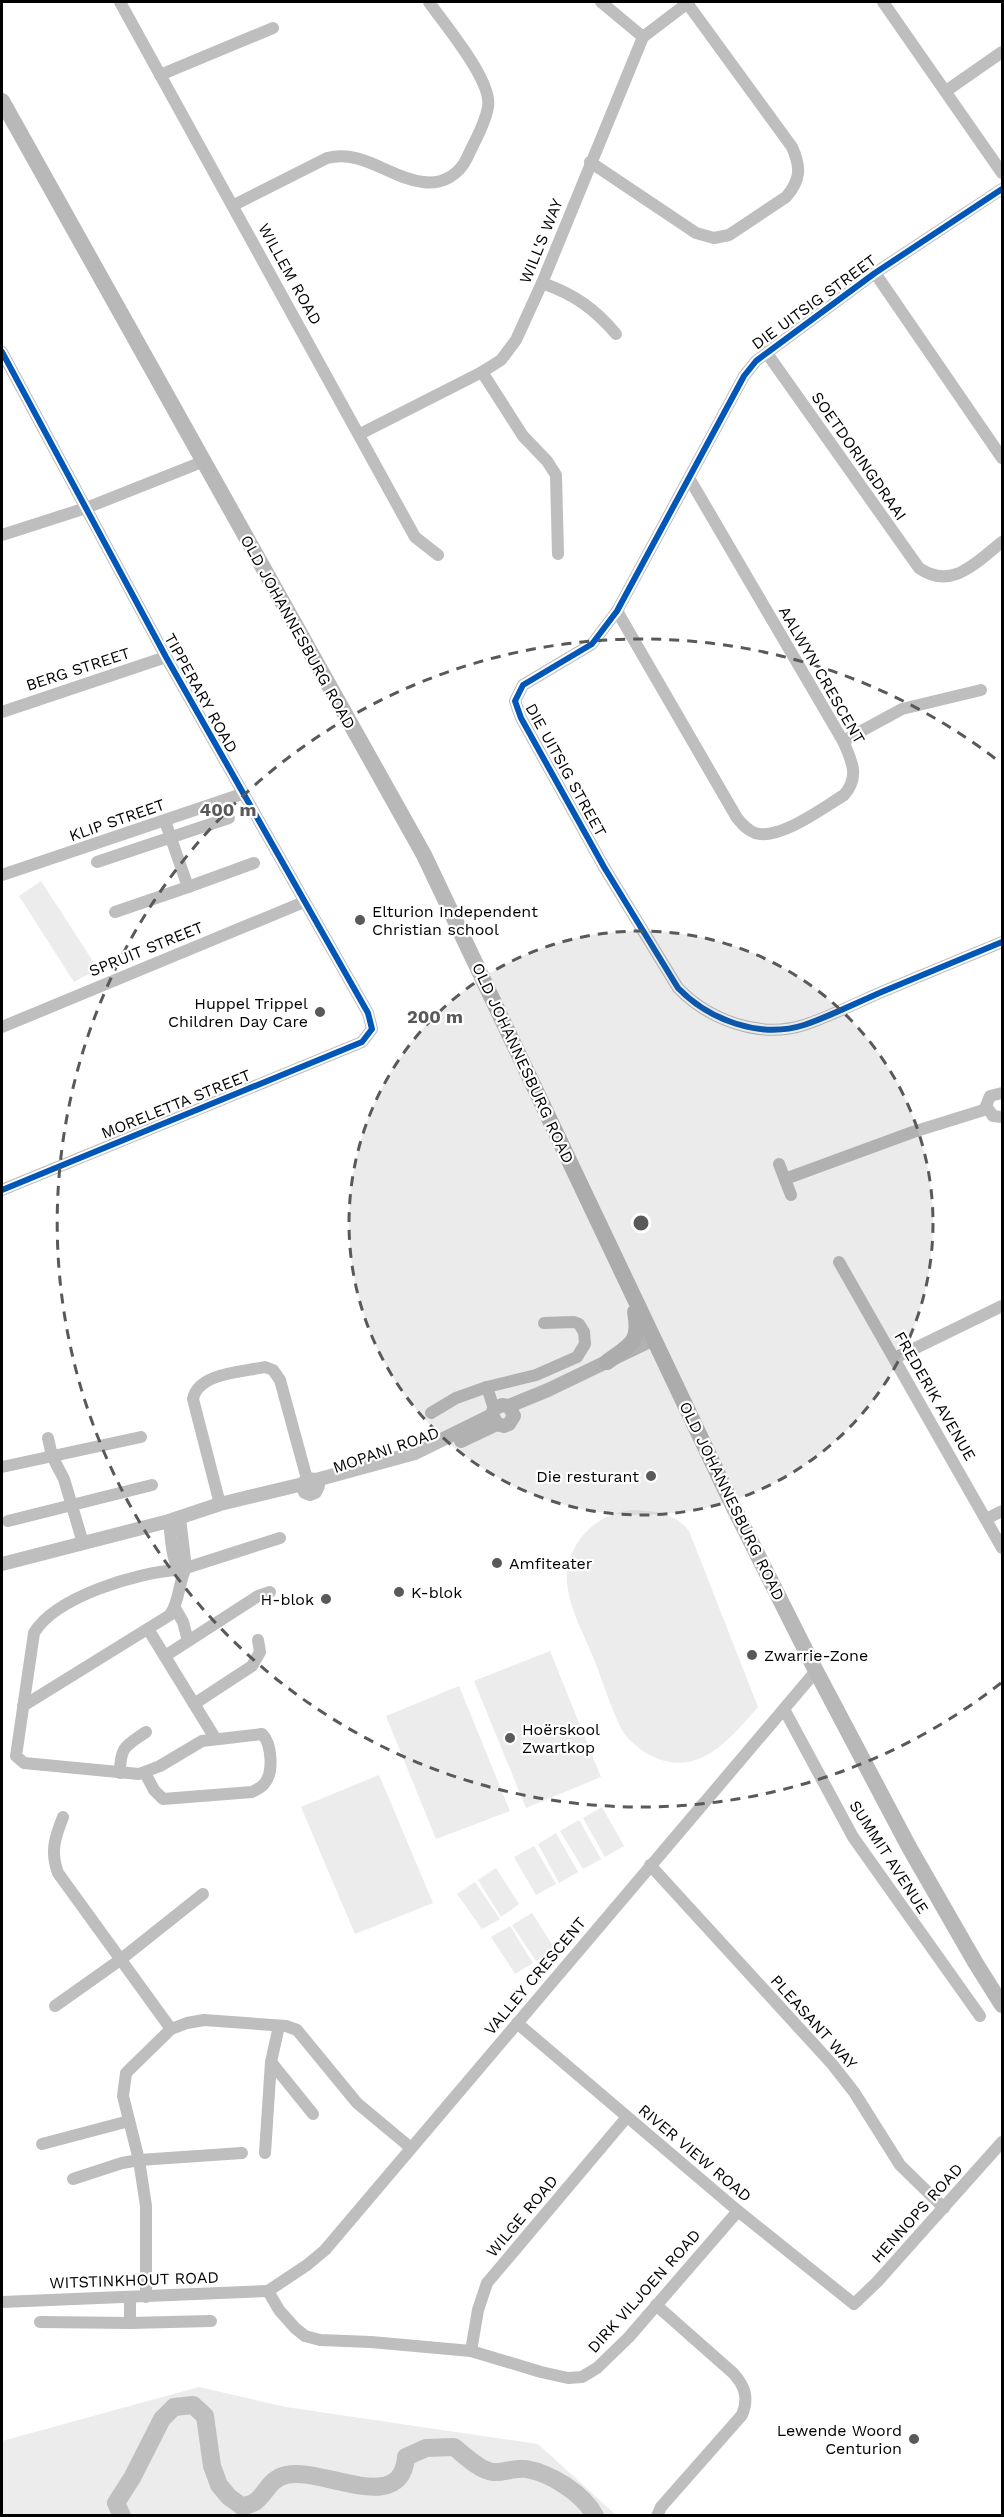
<svg xmlns="http://www.w3.org/2000/svg" width="1004" height="2517" font-family="'Work Sans',sans-serif">
	<style>
		.green { fill: #ececec }
		.lines { fill: none; stroke-linecap: round; stroke-linejoin: round }
		.river { stroke: #bfbfbf; stroke-width: 18 }
		.minor { stroke: #bebebe; stroke-width: 12 }
		.tertiary { stroke: #bebebe; stroke-width: 14 }
		.secondary { stroke: #b8b8b8; stroke-width: 16 }
		.cycleway-casing { stroke: #fff; stroke-width: 10 }
		.cycleway { stroke: #0057b8; stroke-width: 6 }
		.ring { fill: none; stroke: #595959; stroke-width: 3; stroke-dasharray: 10 8 }
		.poi-dot { fill: #595959; stroke: #fff; stroke-width: 2 }
		.labels { text-anchor: middle; dominant-baseline: central; stroke-width: 4.5; stroke-linejoin: round; paint-order: stroke }
		.street-label { font-size: 16px; fill: #000; stroke: #fff }
		.poi-label { font-size: 16px; fill: #000; stroke: #fff; text-anchor: start }
		.centre { fill: #595959; stroke: #fff; stroke-width: 3 }
		.ring-label { font-size: 18px; text-anchor: middle; font-weight: bold; fill: #595959; stroke: #fff; stroke-width: 4.5; stroke-linejoin: round; paint-order: stroke }
	</style>
	<rect width="100%" height="100%" fill="#fff"/>
	<g class="green">
		<path d="M 41,881 L 98,969 L 74,982 L 19,896 Z"/>
		<path d="M 632,1510 C 653,1511 675,1512 689,1531 L 758,1707 C 729,1740 697,1781 648,1754 C 639,1749 627,1739 622,1730 C 610,1707 603,1681 593,1657 C 582,1629 560,1593 569,1562 C 577,1533 602,1513 632,1510 Z"/>
		<path d="M 550,1651 L 601,1777 L 526,1808 L 474,1681 Z"/>
		<path d="M 459,1686 L 510,1811 L 436,1839 L 386,1716 Z"/>
		<path d="M 379,1775 L 433,1903 L 355,1934 L 301,1807 Z"/>
		<path d="M 602,1807 L 624,1846 L 605,1857 L 583,1818 Z"/>
		<path d="M 579,1820 L 601,1859 L 583,1869 L 560,1831 Z"/>
		<path d="M 556,1833 L 578,1872 L 559,1883 L 538,1844 Z"/>
		<path d="M 534,1846 L 556,1884 L 536,1895 L 514,1857 Z"/>
		<path d="M 496,1868 L 519,1904 L 501,1917 L 478,1880 Z"/>
		<path d="M 475,1882 L 500,1919 L 482,1929 L 457,1894 Z"/>
		<path d="M 532,1913 L 555,1949 L 536,1961 L 512,1925 Z"/>
		<path d="M 510,1926 L 533,1963 L 515,1974 L 491,1937 Z"/>
		<path d="M 199,2387 L 286,2407 L 538,2444 L 616,2515 L 2,2515 L 2,2441 Z"/>
	</g>
	<g class="lines">
		<path class="river" d="M 122,2516 L 116,2503 L 132,2478 L 162,2419 L 174,2407 L 193,2405 L 205,2416 L 212,2466 L 219,2485 L 229,2497 L 243,2507 C 246,2505 252,2504 255,2502 C 267,2493 269,2479 286,2475 C 321,2466 401,2517 406,2457 L 426,2448 L 454,2447 C 464,2455 480,2471 493,2472 C 504,2473 515,2467 526,2469 C 550,2473 583,2493 595,2516"/>
		<g class="minor">
			<path d="M 120,2 L 415,537 L 438,555"/>
			<path d="M 601,2 L 643,37"/>
			<path d="M 883,2 L 1002,173"/>
			<path d="M 160,75 L 273,28"/>
			<path d="M 946,91 L 1002,52"/>
			<path d="M 590,162 L 696,233 L 714,238 L 729,235 L 786,197 C 801,180 801,167 792,147 L 687,3"/>
			<path d="M 1002,189 L 875,273 L 756,361 L 744,376 L 617,611 L 592,644 L 523,685 L 515,701 L 521,718 L 604,867 L 678,988 C 709,1020 760,1039 804,1025 C 831,1016 858,1002 884,991 C 923,975 963,958 1002,942"/>
			<path d="M 234,205 L 327,158 C 363,149 389,178 423,182 C 442,185 459,175 467,158 C 474,142 485,125 488,107 C 493,81 444,24 429,2"/>
			<path d="M 875,273 L 1002,458"/>
			<path d="M 542,283 C 574,294 595,309 616,334"/>
			<path d="M 2,352 L 166,657 L 368,1013 L 372,1029 L 362,1042 L 2,1190"/>
			<path d="M 766,352 L 919,568 C 952,591 976,562 1002,542"/>
			<path d="M 482,372 L 523,436 L 547,461 L 556,475 L 558,554"/>
			<path d="M 360,434 L 482,372 L 501,360 L 516,340 L 542,283 L 643,37 L 689,2"/>
			<path d="M 2,535 L 86,508 L 202,462"/>
			<path d="M 617,611 L 737,818 C 742,824 747,830 755,833 C 779,841 824,807 844,795 C 860,777 852,761 843,741 L 689,478"/>
			<path d="M 2,712 L 166,657"/>
			<path d="M 843,741 L 902,709 L 981,690"/>
			<path d="M 165,821 L 188,887 L 254,863"/>
			<path d="M 97,862 L 229,818"/>
			<path d="M 2,875 L 242,794"/>
			<path d="M 115,912 L 188,887"/>
			<path d="M 2,1027 L 304,902"/>
			<path d="M 1002,1093 L 990,1096 L 986,1106 L 993,1116 L 1002,1117"/>
			<path d="M 779,1164 L 791,1195"/>
			<path d="M 785,1179 L 913,1132 L 987,1109"/>
			<path d="M 839,1262 L 1002,1548"/>
			<path d="M 895,1358 L 1002,1306"/>
			<path d="M 487,1387 L 494,1409"/>
			<path d="M 431,1413 L 456,1398 L 487,1387 L 536,1375 L 577,1357 L 585,1344 L 584,1332 L 579,1324 L 574,1322 L 544,1323"/>
			<path d="M 48,1438 L 52,1456 L 64,1479 L 83,1543"/>
			<path d="M 2,1467 L 141,1437"/>
			<path d="M 220,1504 L 193,1399 C 198,1373 242,1372 265,1367 L 273,1370 L 280,1380 L 307,1479"/>
			<path d="M 986,1519 L 1002,1511"/>
			<path d="M 8,1521 L 152,1485"/>
			<path d="M 169,1521 C 171,1536 171,1563 182,1574"/>
			<path d="M 186,1568 L 280,1538"/>
			<path d="M 175,1608 L 183,1622 L 188,1641"/>
			<path d="M 148,1629 L 215,1738"/>
			<path d="M 165,1656 L 258,1596 L 270,1592"/>
			<path d="M 194,1704 L 252,1666 L 260,1652 L 258,1640"/>
			<path d="M 23,1706 L 170,1615 C 180,1601 178,1583 186,1568 L 180,1518"/>
			<path d="M 784,1709 L 853,1837 L 980,2016"/>
			<path d="M 120,1773 C 120,1746 126,1746 146,1732"/>
			<path d="M 145,1773 L 154,1790 L 163,1799 L 252,1792 C 256,1790 261,1788 264,1784 C 274,1773 272,1744 262,1734 L 202,1741 L 160,1766 L 139,1774 L 24,1763 L 16,1756 L 34,1633 C 55,1597 138,1572 178,1570"/>
			<path d="M 63,1817 C 55,1837 50,1852 58,1873 L 171,2029"/>
			<path d="M 650,1865 L 832,2064 L 854,2092 L 900,2165 L 944,2208"/>
			<path d="M 55,2006 L 120,1960 L 203,1894"/>
			<path d="M 517,2023 L 738,2211 L 854,2304 L 877,2282 L 1002,2142"/>
			<path d="M 271,2062 L 313,2114"/>
			<path d="M 42,2144 L 129,2121"/>
			<path d="M 265,2153 L 271,2062 L 279,2026"/>
			<path d="M 73,2179 L 122,2163 L 139,2160 L 242,2153"/>
			<path d="M 268,2291 L 307,2265 L 325,2250 L 816,1671"/>
			<path d="M 268,2291 L 279,2310 L 295,2328 L 305,2336 L 320,2340 L 371,2342 L 471,2351 L 541,2372 L 568,2378 L 582,2377 L 597,2368 L 629,2337 L 738,2211"/>
			<path d="M 130,2297 L 130,2323 L 211,2321"/>
			<path d="M 146,2297 L 146,2206 L 139,2160 L 123,2096 L 126,2073 L 171,2029 L 187,2023 L 204,2020 L 286,2026 L 297,2030 L 357,2103 L 411,2148"/>
			<path d="M 2,2302 L 268,2291"/>
			<path d="M 656,2305 L 733,2373 C 745,2386 749,2398 742,2415 L 661,2507 L 657,2516"/>
			<path d="M 40,2322 L 130,2323"/>
			<path d="M 471,2351 L 478,2310 L 487,2283 L 627,2117"/>
		</g>
		<g class="tertiary">
			<path d="M 509,1406 L 514,1416 L 509,1424 L 504,1426 L 497,1424 L 492,1415 L 494,1409 L 502,1405 L 509,1406 L 548,1390 L 654,1339"/>
			<path d="M 461,1441 L 497,1424"/>
			<path d="M 316,1480 L 318,1486 L 315,1492 L 310,1494 L 305,1492 L 303,1484 L 307,1479 L 316,1480 L 415,1453 L 492,1415"/>
			<path d="M 2,1564 L 169,1521 L 220,1504 L 303,1484"/>
		</g>
		<g class="secondary">
			<path d="M 2,101 L 424,855 L 735,1510 L 816,1671 L 909,1847 L 975,1962 L 1002,2005"/>
			<path d="M 607,1362 C 630,1345 641,1343 635,1312"/>
		</g>
		<g class="cycleway-casing">
			<g id="cycleway">
				<path d="M 1002,189 L 875,273 L 756,361 L 744,376 L 617,611 L 592,644 L 523,685 L 515,701 L 521,718 L 604,867 L 678,988 C 709,1020 760,1039 804,1025 C 831,1016 858,1002 884,991 C 923,975 963,958 1002,942"/>
				<path d="M 2,352 L 166,657 L 368,1013 L 372,1029 L 362,1042 L 2,1190"/>
			</g>
		</g>
		<use href="#cycleway" class="cycleway"/>
	</g>
	<circle cx="641" cy="1223" r="292" fill="#595959" fill-opacity=".12"/>
	<g class="ring">
		<circle cx="641" cy="1223" r="292"/>
		<path d="M1001 1683A584 584 0 1 1 1001 763"/>
	</g>
	<g class="poi-dot">
		<circle cx="360" cy="920" r="6"/>
		<circle cx="320" cy="1012" r="6"/>
		<circle cx="651" cy="1476" r="6"/>
		<circle cx="497" cy="1563" r="6"/>
		<circle cx="399" cy="1592" r="6"/>
		<circle cx="326" cy="1599" r="6"/>
		<circle cx="752" cy="1655" r="6"/>
		<circle cx="510" cy="1738" r="6"/>
		<circle cx="914" cy="2439" r="6"/>
	</g>
	<g class="labels">
		<g class="street-label">
			<text transform="translate(541 241) rotate(-68)">WILL'S WAY</text>
			<text transform="translate(290 274) rotate(61)">WILLEM ROAD</text>
			<text transform="translate(814 302) rotate(-36)">DIE UITSIG STREET</text>
			<text transform="translate(859 456) rotate(55)">SOETDORINGDRAAI</text>
			<text transform="translate(298 632) rotate(61)">OLD JOHANNESBURG ROAD</text>
			<text transform="translate(78 669) rotate(-18)">BERG STREET</text>
			<text transform="translate(822 675) rotate(60)">AALWYN CRESCENT</text>
			<text transform="translate(201 693) rotate(61)">TIPPERARY ROAD</text>
			<text transform="translate(566 770) rotate(61)">DIE UITSIG STREET</text>
			<text transform="translate(117 820) rotate(-19)">KLIP STREET</text>
			<text transform="translate(146 949) rotate(-22)">SPRUIT STREET</text>
			<text transform="translate(523 1063) rotate(65)">OLD JOHANNESBURG ROAD</text>
			<text transform="translate(176 1104) rotate(-22)">MORELETTA STREET</text>
			<text transform="translate(935 1396) rotate(60)">FREDERIK AVENUE</text>
			<text transform="translate(386 1450) rotate(-19)">MOPANI ROAD</text>
			<text transform="translate(732 1501) rotate(64)">OLD JOHANNESBURG ROAD</text>
			<text transform="translate(889 1857) rotate(57)">SUMMIT AVENUE</text>
			<text transform="translate(535 1976) rotate(-50)">VALLEY CRESCENT</text>
			<text transform="translate(814 2022) rotate(48)">PLEASANT WAY</text>
			<text transform="translate(695 2153) rotate(40)">RIVER VIEW ROAD</text>
			<text transform="translate(917 2213) rotate(-48)">HENNOPS ROAD</text>
			<text transform="translate(522 2216) rotate(-50)">WILGE ROAD</text>
			<text transform="translate(134 2280) rotate(-2)">WITSTINKHOUT ROAD</text>
			<text transform="translate(644 2291) rotate(-48)">DIRK VILJOEN ROAD</text>
		</g>
		<g class="poi-label">
			<text x="372" y="911">Elturion Independent<tspan x="372" dy="18">Christian school</tspan></text>
			<text x="308" y="1003" text-anchor="end">Huppel Trippel<tspan x="308" dy="18">Children Day Care</tspan></text>
			<text x="639" y="1476" text-anchor="end">Die resturant</text>
			<text x="509" y="1563">Amfiteater</text>
			<text x="411" y="1592">K-blok</text>
			<text x="314" y="1599" text-anchor="end">H-blok</text>
			<text x="764" y="1655">Zwarrie-Zone</text>
			<text x="522" y="1729">Hoërskool<tspan x="522" dy="18">Zwartkop</tspan></text>
			<text x="902" y="2430" text-anchor="end">Lewende Woord<tspan x="902" dy="18">Centurion</tspan></text>
		</g>
	</g>
	<circle cx="641" cy="1223" r="9" class="centre"/>
	<g class="ring-label">
		<text x="228" y="816">400 m</text>
		<text x="435" y="1023">200 m</text>
	</g>
	<rect width="1004" height="2517" fill="none" stroke="#000000" stroke-width="6"/>
</svg>
